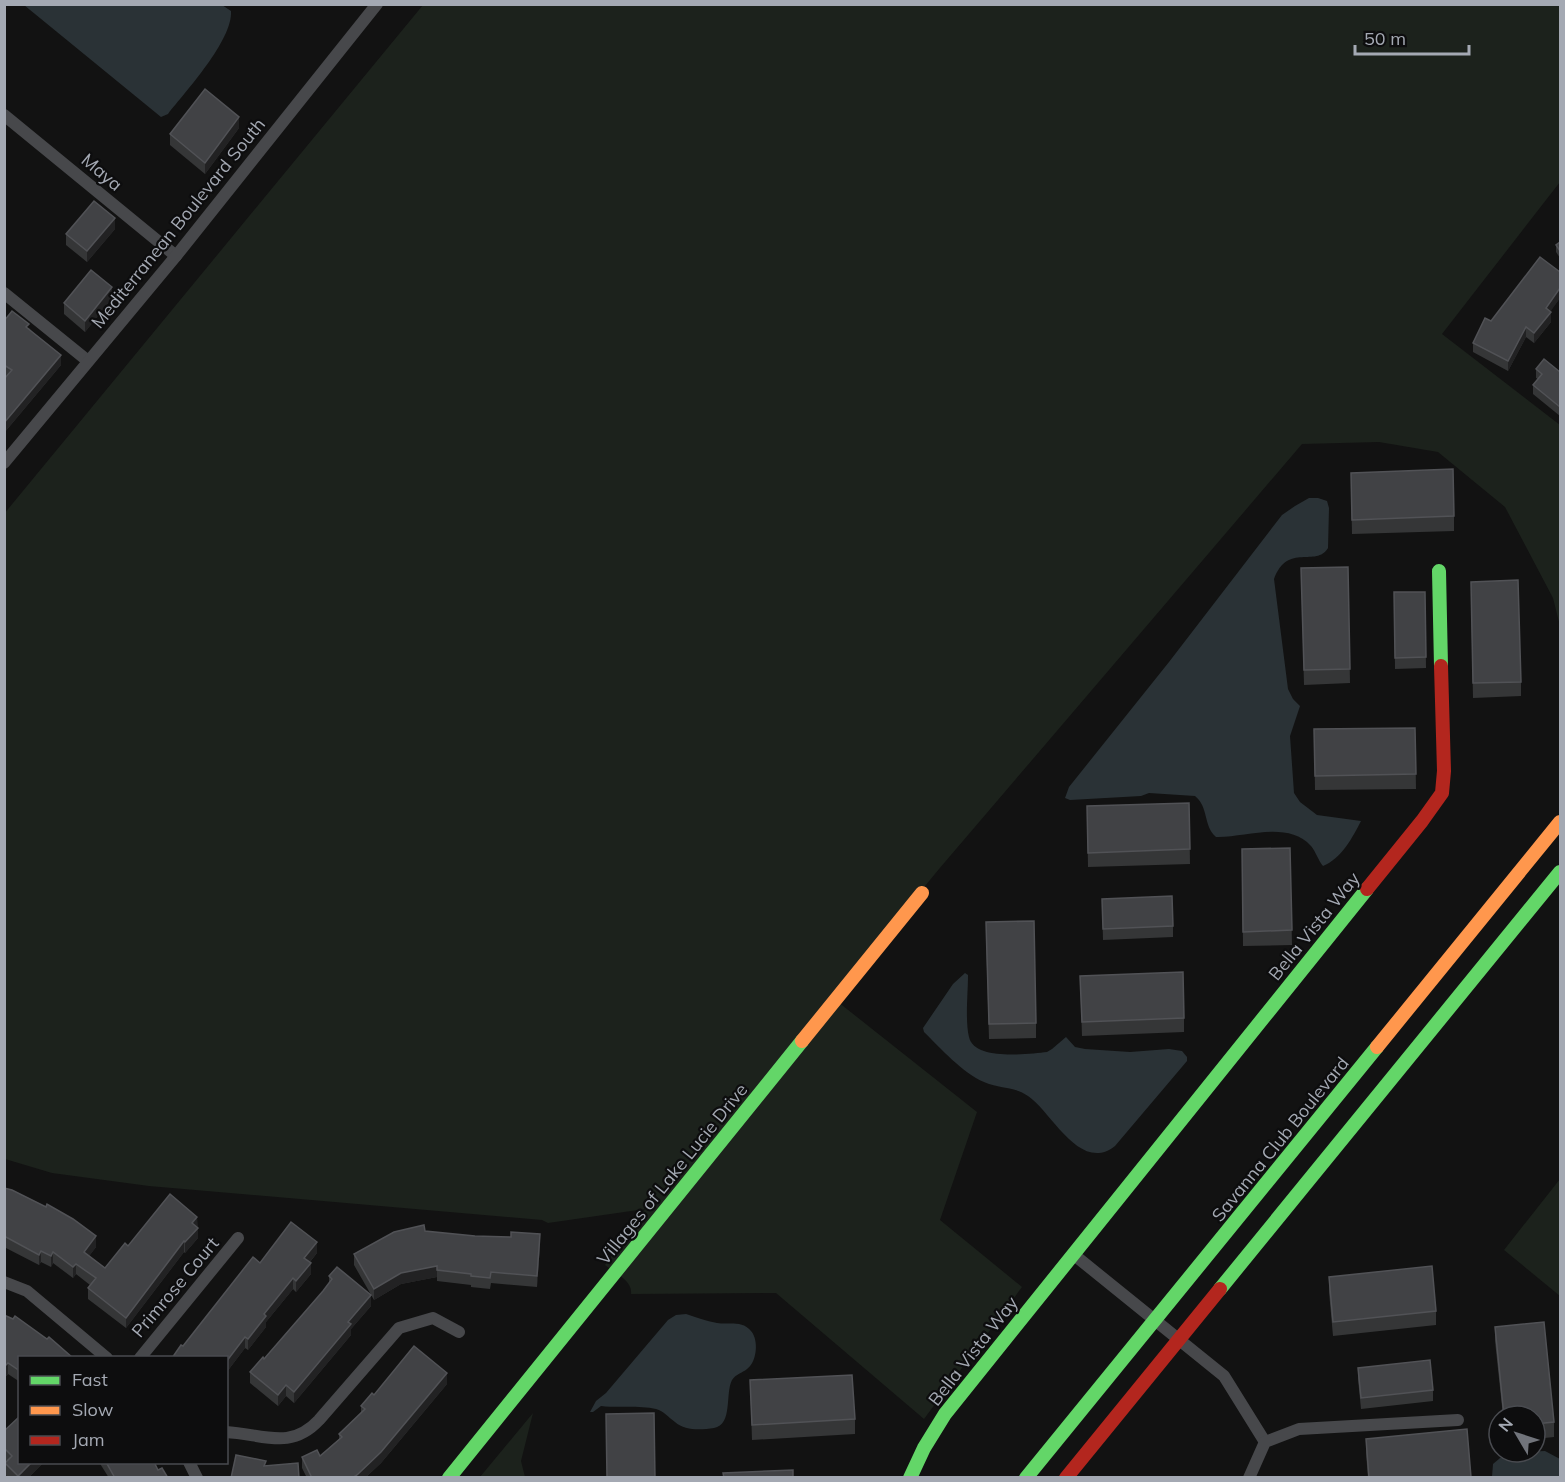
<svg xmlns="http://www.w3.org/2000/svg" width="1565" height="1482" font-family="Mulish,sans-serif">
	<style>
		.green { fill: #1c221c }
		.water { fill: #2a3236 }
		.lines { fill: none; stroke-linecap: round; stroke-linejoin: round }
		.street { stroke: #47484b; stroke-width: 12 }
		.fast { stroke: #63d668; stroke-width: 14 }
		.slow { stroke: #ff974d; stroke-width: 14 }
		.jam { stroke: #b3261e; stroke-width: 14 }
		.wall { fill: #353637 }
		.shaded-wall { fill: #222223 }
		.building { fill: #414245; stroke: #515256; stroke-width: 1.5 }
		.labels { text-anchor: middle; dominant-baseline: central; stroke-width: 4.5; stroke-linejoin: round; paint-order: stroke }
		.street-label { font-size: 18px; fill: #a4a9b3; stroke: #0d0d0e }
	</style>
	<rect width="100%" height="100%" fill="#121212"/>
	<g class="green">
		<path d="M 423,5 L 1560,5 L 1560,182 L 1442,334 L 1560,425 L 1560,626 L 1553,598 L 1505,507 L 1438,452 L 1379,442 L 1302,444 L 939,869 L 833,998 L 977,1112 L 940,1220 L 1022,1287 L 924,1419 L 776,1293 L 631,1294 C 633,1281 614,1272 605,1265 L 645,1209 L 548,1223 L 542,1220 L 149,1186 L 52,1173 L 5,1159 L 4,514 Z"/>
		<path d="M 1560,1179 L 1560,1296 L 1504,1250 Z"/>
		<path d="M 533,1413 L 521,1461 L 525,1477 L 480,1477 Z"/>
	</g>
	<g class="water">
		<path d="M 24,5 L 222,5 L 231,11 C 233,40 186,91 168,114 L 161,117 Z"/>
		<path d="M 1309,498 L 1318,498 L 1327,501 L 1329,508 L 1328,548 C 1316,568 1288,542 1274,579 L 1288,689 L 1293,699 L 1300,706 L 1290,736 L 1294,793 L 1300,802 L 1317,815 L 1361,821 C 1353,837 1341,859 1323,866 C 1318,860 1316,852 1311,846 C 1287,820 1245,838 1216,837 C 1203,826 1209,807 1195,796 L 1149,793 L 1141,796 L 1070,800 L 1065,798 L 1069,787 L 1169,662 L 1282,515 L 1295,506 Z"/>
		<path d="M 965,973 L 968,975 C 968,993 965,1021 969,1037 C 974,1061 1028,1054 1047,1052 L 1052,1049 L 1066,1037 L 1075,1047 L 1085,1049 L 1130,1052 L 1169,1049 L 1182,1051 L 1187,1057 L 1187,1061 L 1115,1146 C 1080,1174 1051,1111 1028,1096 C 1014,1086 999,1089 984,1082 C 963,1073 940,1048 924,1032 L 923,1028 L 953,984 Z"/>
		<path d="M 686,1314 C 696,1317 706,1321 717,1323 C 729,1325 742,1320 751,1331 C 759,1340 757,1362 747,1369 C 742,1373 736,1374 732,1380 C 725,1393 733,1425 714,1428 C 701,1430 685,1431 675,1422 C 668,1417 664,1411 656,1409 C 639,1405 618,1408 601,1406 L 593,1412 L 590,1412 L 596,1401 L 606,1393 L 668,1320 L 676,1315 Z"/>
		<path d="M 1545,1451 L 1560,1459 L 1560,1477 L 1492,1477 L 1493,1464 L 1506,1453 Z"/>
	</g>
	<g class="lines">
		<g class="street">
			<path d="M 4,115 L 176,256"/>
			<path d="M 4,293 L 88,361"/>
			<path d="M 4,463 L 176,256 L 377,4"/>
			<path d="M 1073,1254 L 1224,1376 L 1265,1442"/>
			<path d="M 4,1282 L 27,1291 L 107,1358"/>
			<path d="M 140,1358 L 238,1238"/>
			<path d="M 226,1432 C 263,1434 290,1451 319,1420 L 399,1328 L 433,1318 L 459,1332"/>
			<path d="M 189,1462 L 197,1478"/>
			<path d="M 1249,1478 L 1265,1442 L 1299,1429 L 1458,1420"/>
		</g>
		<g class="fast">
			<path d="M 1439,571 L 1441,666"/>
			<path d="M 1220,1289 L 1560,872"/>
			<path d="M 449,1478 L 802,1041"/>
			<path d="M 910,1478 L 924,1448 L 945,1414 L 1367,889"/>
			<path d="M 1026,1478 L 1377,1047"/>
		</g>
		<g class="slow">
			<path d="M 802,1041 L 922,893"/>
			<path d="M 1377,1047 L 1560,822"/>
		</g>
		<g class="jam">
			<path d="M 1367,889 L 1422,821 L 1442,793 L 1444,771 L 1441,666"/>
			<path d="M 1066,1478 L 1220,1289"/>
		</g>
	</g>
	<g class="wall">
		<path d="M 239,128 L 205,174 L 170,145 L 170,134 Z"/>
		<path d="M 115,229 L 87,262 L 66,245 L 66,234 Z"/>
		<path d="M 1560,242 L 1560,258 L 1556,252 L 1556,245 Z"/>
		<path d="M 1560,272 L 1560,298 L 1550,311 L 1551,322 L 1534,343 L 1526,337 L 1508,371 L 1473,352 L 1473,343 L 1491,321 Z"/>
		<path d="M 112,298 L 85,332 L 64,314 L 64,303 Z"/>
		<path d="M 4,321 L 29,328 L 61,365 L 4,433 L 4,379 L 7,376 L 4,375 Z"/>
		<path d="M 1536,369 L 1560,372 L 1560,416 L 1533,394 L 1533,385 L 1538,379 L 1536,378 Z"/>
		<path d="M 1351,487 L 1454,516 L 1454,531 L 1352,534 Z"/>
		<path d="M 1348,567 L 1350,683 L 1304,685 L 1301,568 Z"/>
		<path d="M 1394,592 L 1425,592 L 1426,668 L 1395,669 Z"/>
		<path d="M 1471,596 L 1521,682 L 1521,696 L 1473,698 Z"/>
		<path d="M 1415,728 L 1416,789 L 1315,790 L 1314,729 Z"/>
		<path d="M 1189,803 L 1190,864 L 1088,867 L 1087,806 Z"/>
		<path d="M 1290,848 L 1292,945 L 1243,946 L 1242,849 Z"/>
		<path d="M 1102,899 L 1173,926 L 1173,937 L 1103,940 Z"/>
		<path d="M 986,937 L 1036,1023 L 1036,1038 L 989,1039 Z"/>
		<path d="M 1080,976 L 1184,1018 L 1184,1032 L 1082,1036 Z"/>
		<path d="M 4,1188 L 96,1247 L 89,1256 L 105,1268 L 128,1246 L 197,1217 L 198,1238 L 185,1253 L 184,1252 L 126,1328 L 88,1299 L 88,1288 L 90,1285 L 76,1274 L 73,1278 L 53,1263 L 51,1267 L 41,1262 L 39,1265 L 4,1247 Z"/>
		<path d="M 425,1231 L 540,1245 L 537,1287 L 491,1283 L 490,1289 L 471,1287 L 471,1285 L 437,1281 L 437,1277 L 401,1284 L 374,1300 L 354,1265 L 354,1254 Z"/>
		<path d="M 317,1253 L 310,1262 L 311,1274 L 296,1292 L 293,1289 L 266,1322 L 266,1327 L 248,1350 L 245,1348 L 226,1373 L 226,1358 L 183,1346 L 260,1263 Z"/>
		<path d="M 329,1276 L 371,1306 L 351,1329 L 351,1335 L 294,1403 L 286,1396 L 278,1406 L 250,1383 L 250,1372 L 264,1359 L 329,1284 Z"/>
		<path d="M 1329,1277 L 1436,1311 L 1436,1325 L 1333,1336 L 1329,1292 Z"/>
		<path d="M 4,1315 L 73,1358 L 20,1358 L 20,1382 L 8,1374 L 4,1378 Z"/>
		<path d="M 1495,1327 L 1554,1422 L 1554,1437 L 1535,1439 L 1535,1416 L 1503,1416 L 1495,1341 Z"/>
		<path d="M 1358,1368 L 1433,1390 L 1433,1401 L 1361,1409 L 1358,1379 Z"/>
		<path d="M 750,1380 L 855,1419 L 855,1434 L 752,1440 Z"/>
		<path d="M 447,1384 L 381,1463 L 365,1478 L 307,1478 L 302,1468 L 302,1457 L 320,1456 L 339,1439 L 339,1434 L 361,1413 L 361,1406 L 374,1395 Z"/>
		<path d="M 1467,1429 L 1471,1478 L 1368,1478 L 1366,1453 L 1366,1439 Z"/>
		<path d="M 4,1431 L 20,1462 L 44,1462 L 28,1478 L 8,1478 L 5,1474 L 5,1463 L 7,1461 L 4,1459 Z"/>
		<path d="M 99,1462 L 154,1462 L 158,1470 L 168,1478 L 109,1478 Z"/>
	</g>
	<g class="shaded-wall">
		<path d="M 239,117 L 239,128 L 205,174 L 205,163 Z"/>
		<path d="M 115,218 L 115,229 L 87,262 L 87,251 Z"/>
		<path d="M 112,287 L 112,298 L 85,332 L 85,321 Z"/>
		<path d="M 1560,288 L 1560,298 L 1546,318 L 1546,308 Z"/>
		<path d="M 1551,312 L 1551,322 L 1534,343 L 1534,333 Z"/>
		<path d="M 1526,327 L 1526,337 L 1508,371 L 1508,361 Z"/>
		<path d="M 61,355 L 61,365 L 4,433 L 4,423 Z"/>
		<path d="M 197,1217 L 197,1228 L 192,1223 Z"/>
		<path d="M 198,1228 L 198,1238 L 185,1253 L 185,1242 Z"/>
		<path d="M 540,1234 L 540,1245 L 537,1287 L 537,1276 Z"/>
		<path d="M 96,1236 L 96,1247 L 84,1263 L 84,1252 Z"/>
		<path d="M 184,1241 L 184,1252 L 126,1328 L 126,1318 Z"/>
		<path d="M 317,1242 L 317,1253 L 304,1269 L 304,1258 Z"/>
		<path d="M 41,1251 L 41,1262 L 39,1265 L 39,1255 Z"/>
		<path d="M 53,1252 L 53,1263 L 51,1267 L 51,1256 Z"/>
		<path d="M 311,1263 L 311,1274 L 296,1292 L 296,1281 Z"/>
		<path d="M 76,1264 L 76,1274 L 73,1278 L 73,1267 Z"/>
		<path d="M 437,1266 L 437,1277 L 401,1284 L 374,1300 L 374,1289 L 401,1273 Z"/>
		<path d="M 293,1278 L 293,1289 L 266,1322 L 266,1327 L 248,1350 L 248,1339 L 264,1314 Z"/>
		<path d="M 371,1295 L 371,1306 L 351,1329 L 351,1335 L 294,1403 L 294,1392 L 348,1322 Z"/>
		<path d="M 245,1337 L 245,1348 L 226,1373 L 226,1362 Z"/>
		<path d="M 8,1363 L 8,1374 L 4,1378 L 4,1367 Z"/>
		<path d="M 447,1373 L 447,1384 L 381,1463 L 365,1478 L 352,1478 Z"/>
		<path d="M 286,1385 L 286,1396 L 278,1406 L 278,1395 Z"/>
		<path d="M 32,1462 L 44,1462 L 28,1478 L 18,1478 Z"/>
	</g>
	<g class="building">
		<path d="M 205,89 L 239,117 L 205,163 L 170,134 Z"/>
		<path d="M 94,201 L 115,218 L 87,251 L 66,234 Z"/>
		<path d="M 1560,242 L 1560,251 L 1556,245 Z"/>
		<path d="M 1540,257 L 1560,272 L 1560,288 L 1546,308 L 1551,312 L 1534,333 L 1526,327 L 1508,361 L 1473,343 L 1485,318 L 1491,321 Z"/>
		<path d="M 91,270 L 112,287 L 85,321 L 64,303 Z"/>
		<path d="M 12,311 L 29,324 L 26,327 L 61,355 L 4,423 L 4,379 L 12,370 L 4,365 L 4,321 Z"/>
		<path d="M 1544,359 L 1560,372 L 1560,407 L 1533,385 L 1542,374 L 1536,369 Z"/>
		<path d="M 1453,469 L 1454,516 L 1352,520 L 1351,473 Z"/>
		<path d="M 1348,567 L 1350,669 L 1304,670 L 1301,568 Z"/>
		<path d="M 1518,580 L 1521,682 L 1473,683 L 1471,582 Z"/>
		<path d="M 1394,592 L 1425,592 L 1426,657 L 1395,658 Z"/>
		<path d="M 1415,728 L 1416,774 L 1315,776 L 1314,729 Z"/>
		<path d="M 1189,803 L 1190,849 L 1088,853 L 1087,806 Z"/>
		<path d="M 1290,848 L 1292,930 L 1243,932 L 1242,849 Z"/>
		<path d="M 1172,896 L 1173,926 L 1103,929 L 1102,899 Z"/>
		<path d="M 1034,921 L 1036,1023 L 989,1024 L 986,922 Z"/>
		<path d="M 1183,972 L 1184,1018 L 1082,1022 L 1080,976 Z"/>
		<path d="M 4,1188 L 12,1190 L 46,1207 L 47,1204 L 73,1219 L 96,1236 L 84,1252 L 105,1268 L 125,1243 L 128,1246 L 170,1194 L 197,1217 L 192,1223 L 198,1228 L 185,1242 L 184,1241 L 126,1318 L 88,1288 L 96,1278 L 76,1264 L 73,1267 L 53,1252 L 51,1256 L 41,1251 L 39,1255 L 4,1236 Z"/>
		<path d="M 291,1222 L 317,1242 L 304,1258 L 311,1263 L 296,1281 L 293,1278 L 264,1314 L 266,1316 L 248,1339 L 245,1337 L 226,1362 L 226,1358 L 172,1358 L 181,1345 L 183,1346 L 253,1257 L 260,1263 Z"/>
		<path d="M 424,1225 L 425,1231 L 475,1236 L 511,1237 L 511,1232 L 540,1234 L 537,1276 L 491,1272 L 490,1278 L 471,1276 L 471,1274 L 437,1270 L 437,1266 L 401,1273 L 374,1289 L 354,1254 L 394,1232 Z"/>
		<path d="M 1432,1266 L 1436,1311 L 1333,1322 L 1329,1277 Z"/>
		<path d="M 337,1267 L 371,1295 L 348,1322 L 351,1324 L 294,1392 L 286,1385 L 278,1395 L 250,1372 L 263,1357 L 264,1359 L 323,1291 L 332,1279 L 329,1276 Z"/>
		<path d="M 4,1315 L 13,1319 L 15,1316 L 47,1339 L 49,1337 L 73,1358 L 20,1358 L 20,1371 L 8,1363 L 4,1367 Z"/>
		<path d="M 1544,1322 L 1554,1422 L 1535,1424 L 1535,1416 L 1504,1416 L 1495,1327 Z"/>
		<path d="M 414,1346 L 447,1373 L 381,1452 L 357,1475 L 352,1478 L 312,1478 L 302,1457 L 317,1450 L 320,1456 L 342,1437 L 339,1434 L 365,1409 L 361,1406 L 372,1393 L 374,1395 Z"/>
		<path d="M 1430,1360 L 1433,1390 L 1361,1398 L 1358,1368 Z"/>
		<path d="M 852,1375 L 855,1419 L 752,1425 L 750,1380 Z"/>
		<path d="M 654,1413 L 655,1478 L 607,1478 L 606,1414 Z"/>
		<path d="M 19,1417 L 20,1418 L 20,1462 L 32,1462 L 18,1476 L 5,1463 L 12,1456 L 4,1448 L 4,1431 Z"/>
		<path d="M 1467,1429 L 1471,1477 L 1461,1478 L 1369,1478 L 1366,1439 Z"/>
		<path d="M 236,1455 L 266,1461 L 264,1466 L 298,1463 L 299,1478 L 231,1478 Z"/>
		<path d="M 106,1462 L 154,1462 L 158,1470 L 162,1468 L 168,1478 L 115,1478 Z"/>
		<path d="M 793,1470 L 793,1478 L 724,1478 L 723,1473 Z"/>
	</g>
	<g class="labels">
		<g class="street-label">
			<text transform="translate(102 172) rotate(40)">Maya</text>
			<text transform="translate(178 223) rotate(-51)">Mediterranean Boulevard South</text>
			<text transform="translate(1314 926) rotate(-51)">Bella Vista Way</text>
			<text transform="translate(1280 1139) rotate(-51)">Savanna Club Boulevard</text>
			<text transform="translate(672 1174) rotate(-51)">Villages of Lake Lucie Drive</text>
			<text transform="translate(175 1287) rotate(-50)">Primrose Court</text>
			<text transform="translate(973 1351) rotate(-52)">Bella Vista Way</text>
		</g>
	</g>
	<rect width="1565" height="1482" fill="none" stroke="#a4a9b3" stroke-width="12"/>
	<rect x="18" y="1356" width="210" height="108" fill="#0d0d0e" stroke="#494b50" stroke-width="1.5"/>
	<rect x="30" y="1376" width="30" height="9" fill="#63d668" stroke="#494b50" stroke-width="1.5"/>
	<text x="72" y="1386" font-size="18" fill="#a4a9b3">Fast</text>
	<rect x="30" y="1406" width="30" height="9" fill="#ff974d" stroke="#494b50" stroke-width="1.5"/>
	<text x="72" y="1416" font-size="18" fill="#a4a9b3">Slow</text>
	<rect x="30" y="1436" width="30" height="9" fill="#b3261e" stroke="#494b50" stroke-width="1.5"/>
	<text x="72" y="1446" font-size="18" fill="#a4a9b3">Jam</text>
	<g transform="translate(1517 1434) rotate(309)"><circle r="28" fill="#0d0d0e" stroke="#494b50" stroke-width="1.5"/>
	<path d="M0-4.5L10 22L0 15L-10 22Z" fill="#71747b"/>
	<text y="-9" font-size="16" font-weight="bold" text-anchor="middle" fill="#a4a9b3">N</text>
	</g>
	<path d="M1355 45v9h114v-9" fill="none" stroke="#a4a9b3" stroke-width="3"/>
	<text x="1364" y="45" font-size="18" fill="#a4a9b3" stroke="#0d0d0e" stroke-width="4.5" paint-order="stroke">50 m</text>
</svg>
